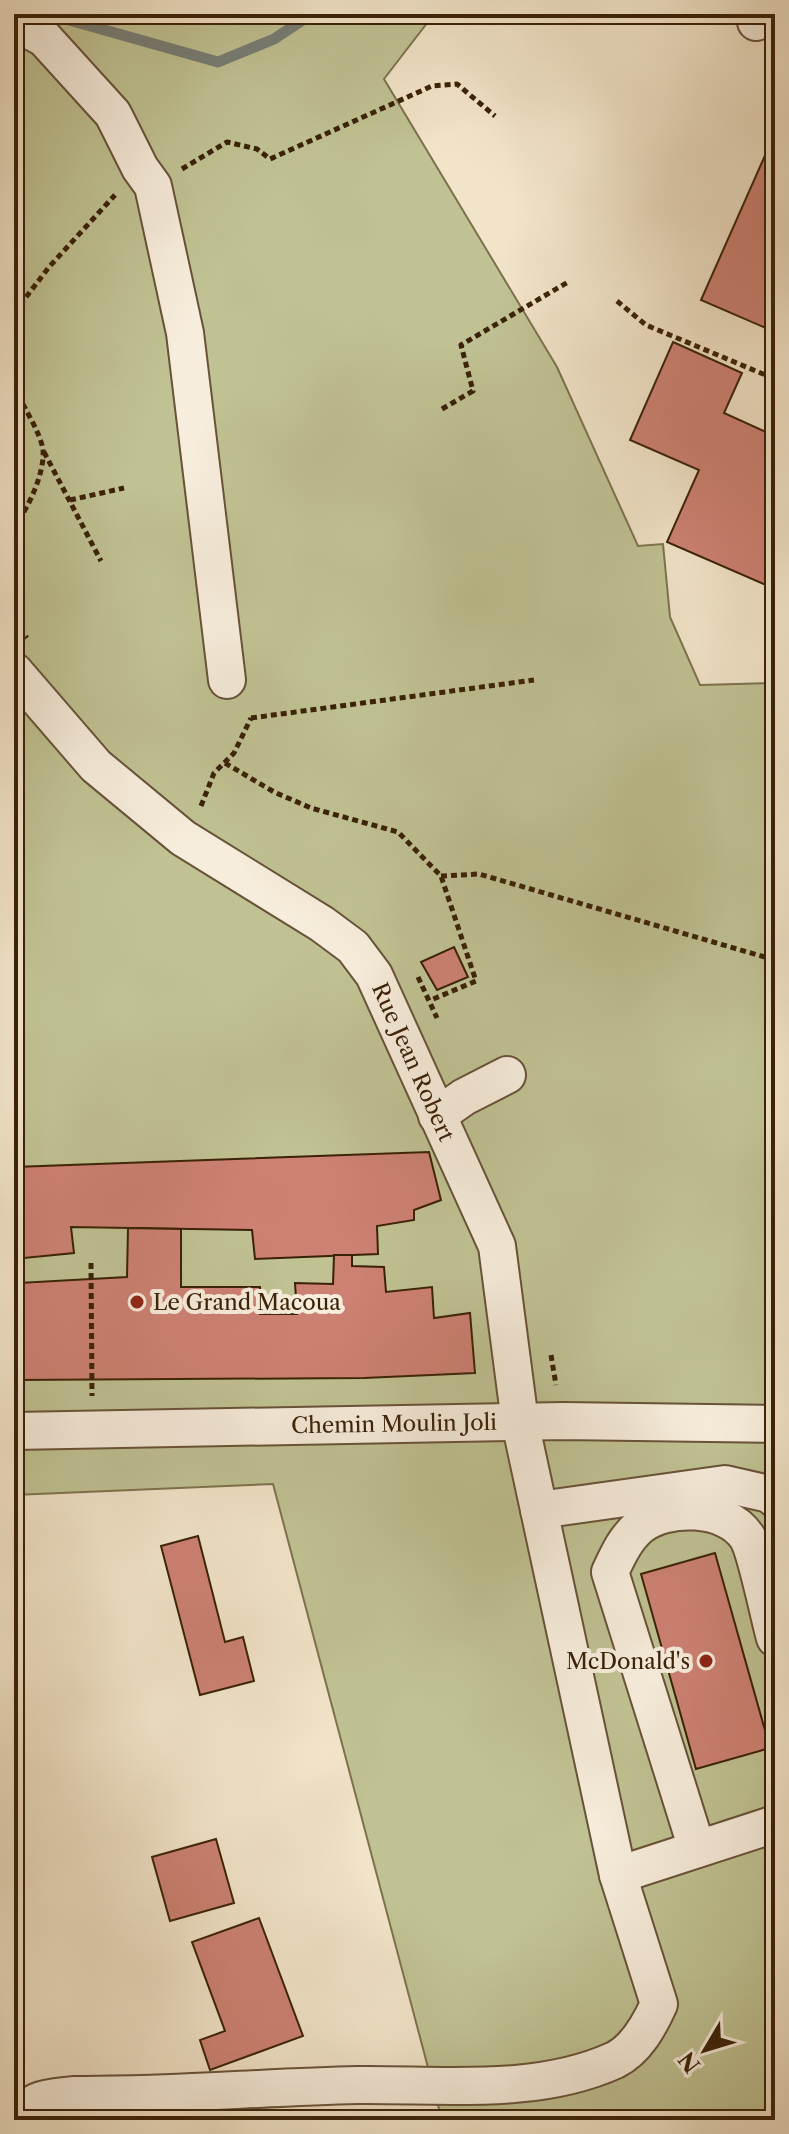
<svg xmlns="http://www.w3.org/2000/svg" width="789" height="2134" font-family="'Libre Caslon Text',serif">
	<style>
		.green { fill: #c0c293; stroke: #7d724d; stroke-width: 2 }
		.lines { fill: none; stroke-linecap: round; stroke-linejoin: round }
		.stream { stroke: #777e77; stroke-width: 11 }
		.building { fill: #cd8173; stroke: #3a2107; stroke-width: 2 }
		.minor-casing { stroke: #685238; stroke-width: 40 }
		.path { stroke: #3a2107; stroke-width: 5; stroke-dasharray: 6 4; stroke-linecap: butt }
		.minor { stroke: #f7eddc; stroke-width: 36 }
		.poi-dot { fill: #8f2418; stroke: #f7eddc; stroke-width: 3 }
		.labels { text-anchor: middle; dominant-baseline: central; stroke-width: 8; stroke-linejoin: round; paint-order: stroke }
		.street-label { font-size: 22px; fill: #3a2107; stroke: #f7eddc }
		.poi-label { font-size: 22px; fill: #3a2107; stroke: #f7eddc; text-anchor: start }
	</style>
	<rect width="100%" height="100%" fill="#f2e4c9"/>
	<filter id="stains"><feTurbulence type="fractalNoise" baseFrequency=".0025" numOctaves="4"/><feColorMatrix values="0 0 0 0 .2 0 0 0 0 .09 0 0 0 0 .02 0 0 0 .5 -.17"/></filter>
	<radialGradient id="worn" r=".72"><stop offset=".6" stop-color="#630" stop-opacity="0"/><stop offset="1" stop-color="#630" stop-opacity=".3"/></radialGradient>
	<path class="green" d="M 14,14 L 434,14 L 384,79 L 557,367 L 638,546 L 663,544 L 670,617 L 700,685 L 775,683 L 775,2120 L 699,2120 L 696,2111 L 663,2120 L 442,2120 L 273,1484 L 14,1495 Z"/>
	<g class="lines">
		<path class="stream" d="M 42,29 L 62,18 L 218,62 L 274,39 L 312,14"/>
	</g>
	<g class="building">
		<path d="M 775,133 L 775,332 L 701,300 Z"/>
		<path d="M 673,342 L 742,373 L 724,413 L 775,436 L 775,589 L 667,542 L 699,470 L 630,440 Z"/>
		<path d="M 454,947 L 468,977 L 437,990 L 421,962 Z"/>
		<path d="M 429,1152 L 441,1200 L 414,1210 L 414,1220 L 377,1226 L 378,1254 L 255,1259 L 252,1230 L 71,1227 L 74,1253 L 14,1259 L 14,1167 Z"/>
		<path d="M 128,1228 L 181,1229 L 181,1287 L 260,1287 L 260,1314 L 297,1314 L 295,1283 L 333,1284 L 334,1255 L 352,1255 L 352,1266 L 384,1267 L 386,1292 L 432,1287 L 434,1318 L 470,1313 L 475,1373 L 364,1378 L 14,1380 L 14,1259 L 18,1258 L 19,1283 L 127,1277 Z"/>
		<path d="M 198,1536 L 225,1642 L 243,1637 L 254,1681 L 200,1695 L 161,1546 Z"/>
		<path d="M 715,1553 L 770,1748 L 696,1769 L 641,1574 Z"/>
		<path d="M 216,1839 L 234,1903 L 170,1921 L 152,1857 Z"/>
		<path d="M 259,1918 L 303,2036 L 210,2070 L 200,2040 L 225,2031 L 192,1942 Z"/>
	</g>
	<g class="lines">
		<g class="minor-casing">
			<g id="minor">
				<path d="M 14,22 L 44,38 L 113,114 L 140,168 L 153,186 L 185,333 L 227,680"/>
				<path d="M 756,22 L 775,15"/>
				<path d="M 14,671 L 96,766 L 183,838 L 322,924 L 353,947 L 374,975 L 497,1246 L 520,1422 L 618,1875 L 659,2004 C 650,2024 637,2049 615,2060 C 536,2096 442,2084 358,2085 C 263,2087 168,2096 73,2095 C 51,2098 30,2096 21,2120"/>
				<path d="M 437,1116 L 464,1097 L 507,1075"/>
				<path d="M 14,1431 L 563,1421 L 775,1424"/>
				<path d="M 539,1510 L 725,1484 L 769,1494 L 775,1499"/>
				<path d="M 697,1849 L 610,1572 C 618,1555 625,1539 640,1526 C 667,1505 726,1505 747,1537 C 756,1551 769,1617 775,1638"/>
				<path d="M 618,1875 L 775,1824"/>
			</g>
		</g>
		<g class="path">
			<path d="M 182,169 L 227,142 L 257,149 L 270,159 L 432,86 L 457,84 L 495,116"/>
			<path d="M 617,301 L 646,325 L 775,379"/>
			<path d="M 14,313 L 49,267 L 115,195"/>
			<path d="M 14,386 C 21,403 41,433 43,450 C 45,472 28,510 14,526"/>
			<path d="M 442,409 L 473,391 L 461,345 L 568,282"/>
			<path d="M 44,452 L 101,561"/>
			<path d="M 70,500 L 124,488"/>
			<path d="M 14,620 L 27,638"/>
			<path d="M 251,718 L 534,680"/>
			<path d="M 225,763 L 274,792 L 311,808 L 398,832 L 441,876 L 476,981 L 431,1000"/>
			<path d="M 201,806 L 214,773 L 234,753 L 251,718"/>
			<path d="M 441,876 L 479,874 L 775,960"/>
			<path d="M 418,977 L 437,1018"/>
			<path d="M 91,1263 L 92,1396"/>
			<path d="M 551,1355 L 556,1385"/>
		</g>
		<use href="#minor" class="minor"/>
	</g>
	<g class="poi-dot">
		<circle cx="137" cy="1302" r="8"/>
		<circle cx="706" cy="1661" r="8"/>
	</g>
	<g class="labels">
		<g class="street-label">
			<text transform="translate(413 1062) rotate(66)">Rue Jean Robert</text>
			<text transform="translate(394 1424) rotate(-1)">Chemin Moulin Joli</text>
		</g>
		<g class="poi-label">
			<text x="153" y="1302">Le Grand Macoua</text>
			<text x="690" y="1661" text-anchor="end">McDonald's</text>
		</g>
	</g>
	<rect width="789" height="2134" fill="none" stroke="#f2e4c9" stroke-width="48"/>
	<rect x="16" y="16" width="757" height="2102" fill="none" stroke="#3a2107" stroke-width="4"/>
	<rect x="24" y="24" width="741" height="2086" fill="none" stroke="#3a2107" stroke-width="2"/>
	<g transform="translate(705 2050) rotate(232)" stroke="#f7eddc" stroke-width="6" paint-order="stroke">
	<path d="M0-6L14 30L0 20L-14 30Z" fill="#3a2107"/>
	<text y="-12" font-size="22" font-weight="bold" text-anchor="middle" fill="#3a2107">N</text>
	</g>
	<rect width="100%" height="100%" filter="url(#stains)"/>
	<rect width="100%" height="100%" fill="url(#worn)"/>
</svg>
